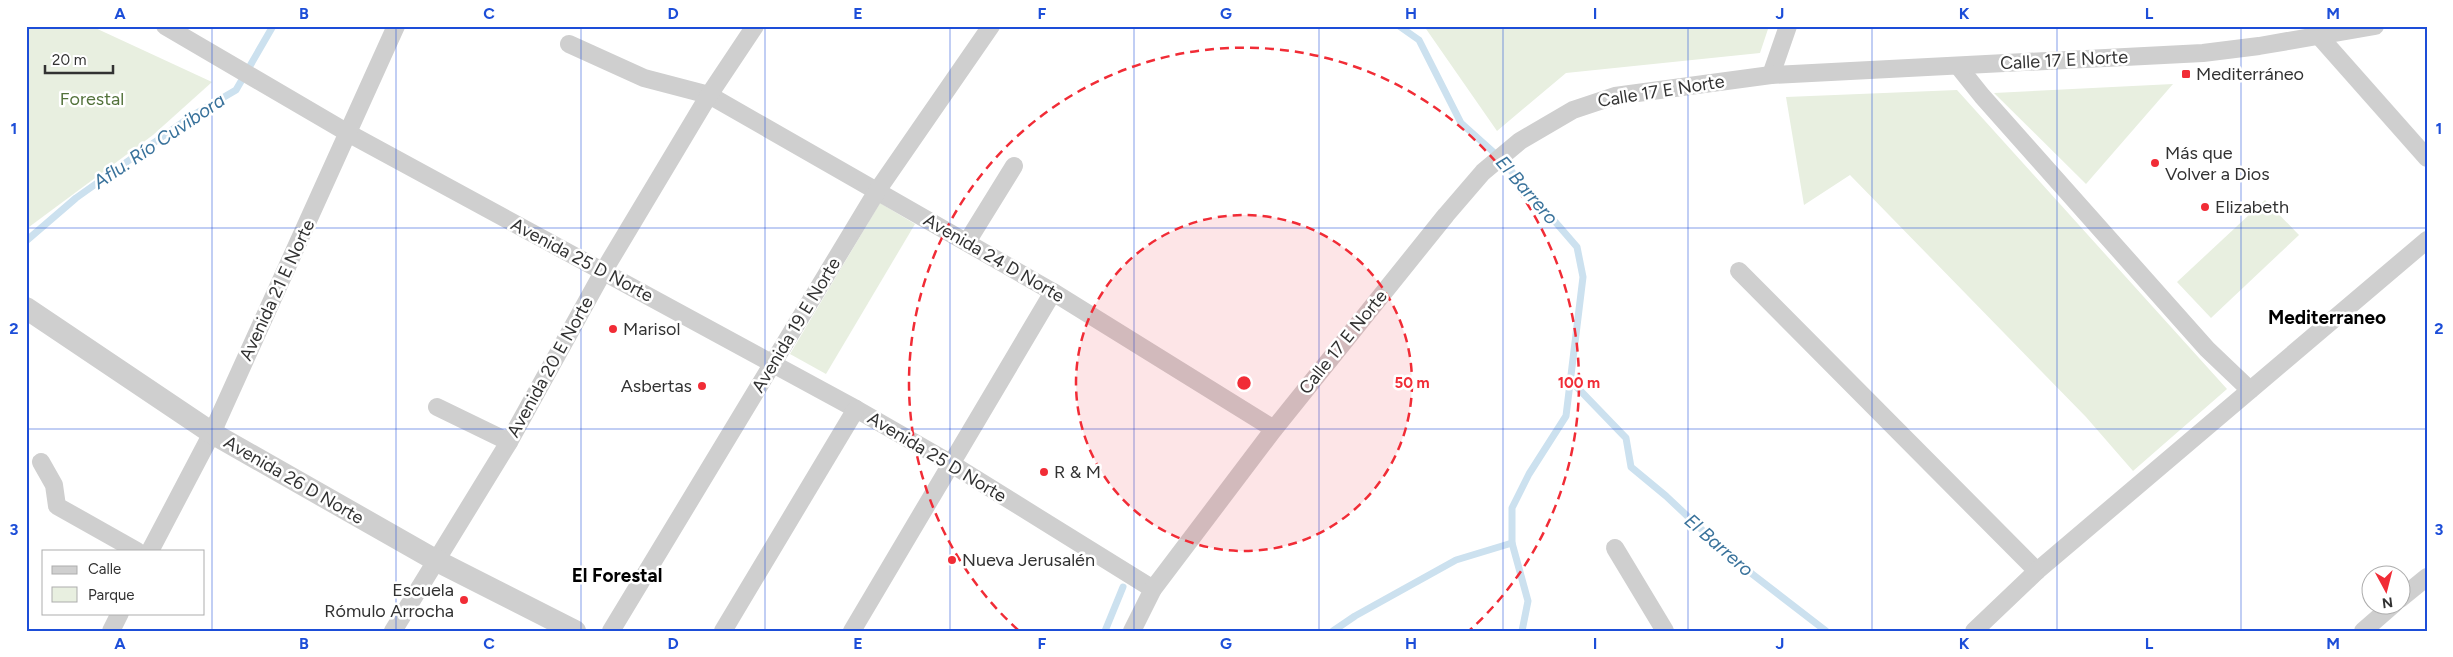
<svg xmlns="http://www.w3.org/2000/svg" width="2453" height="657" font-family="Figtree,sans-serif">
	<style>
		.green { fill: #e8efe0 }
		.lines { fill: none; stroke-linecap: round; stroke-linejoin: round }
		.stream { stroke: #cce1ef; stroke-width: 7 }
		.minor { stroke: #cfcfcf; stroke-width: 18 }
		.tertiary { stroke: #cfcfcf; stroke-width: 22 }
		.grid { fill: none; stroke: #1d4ed8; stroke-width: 1; stroke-opacity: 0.55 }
		.ring { fill: none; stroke: #f12c36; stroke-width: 2.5; stroke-dasharray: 9 6 }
		.poi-dot { fill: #f12c36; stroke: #fff; stroke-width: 2 }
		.labels { text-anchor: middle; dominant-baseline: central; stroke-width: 5; stroke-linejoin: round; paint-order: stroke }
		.street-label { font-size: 18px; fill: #323232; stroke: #fff }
		.poi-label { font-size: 18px; fill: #323232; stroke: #fff; text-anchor: start }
		.park-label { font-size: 18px; fill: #53723b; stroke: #fff }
		.water-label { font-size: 19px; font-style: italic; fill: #39729b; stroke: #fff }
		.neighbourhood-label { font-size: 19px; font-weight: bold; fill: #000; stroke: #fff }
		.centre { fill: #f12c36; stroke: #fff; stroke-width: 2.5 }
		.ring-label { font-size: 15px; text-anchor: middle; font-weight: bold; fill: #f12c36; stroke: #fff; stroke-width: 5; stroke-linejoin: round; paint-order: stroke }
		.neatline { fill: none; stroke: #1d4ed8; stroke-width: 2 }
		.grid-label { font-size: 16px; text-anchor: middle; font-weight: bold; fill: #1d4ed8 }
	</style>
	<rect width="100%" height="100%" fill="#fff"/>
	<g class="green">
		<path d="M 26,26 L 91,26 L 212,82 L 153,135 L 29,227 L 26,225 Z"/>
		<path d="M 1424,26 L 1769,26 L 1760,53 L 1566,73 L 1497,131 Z"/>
		<path d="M 2173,84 L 2086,184 L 1994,93 Z"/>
		<path d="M 1957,90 L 2227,389 L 2133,471 L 2086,417 L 1850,175 L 1804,205 L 1786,97 Z"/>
		<path d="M 2265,200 L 2299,235 L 2211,318 L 2177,282 Z"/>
		<path d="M 880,203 L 915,224 L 826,374 L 790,354 Z"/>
	</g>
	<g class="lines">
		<g class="stream">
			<path d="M 1399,26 L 1419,40 L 1461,123 L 1500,158 L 1577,247 L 1583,277 L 1566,416 L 1529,474 L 1512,508 L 1512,543 L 1528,601 L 1522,631"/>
			<path d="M 26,241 L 76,198 L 190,117 L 236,90 L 273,26"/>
			<path d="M 1571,381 L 1626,438 L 1631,467 L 1666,496 L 1734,560 L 1826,631"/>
			<path d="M 1105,631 L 1123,587"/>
			<path d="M 1333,631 L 1355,616 L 1456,560 L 1512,543"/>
		</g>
		<g class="minor">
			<path d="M 165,26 L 348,133 L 856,409 L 950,463 L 1153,589"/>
			<path d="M 2319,36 L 2427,158"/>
			<path d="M 569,44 L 644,78 L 709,95 L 1053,292 L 1274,429"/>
			<path d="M 1958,66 L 1982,96 L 2207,349 L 2250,390"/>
			<path d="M 1771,75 L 1788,26"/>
			<path d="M 967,242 L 1014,166"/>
			<path d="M 1739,271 L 2037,571"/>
			<path d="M 437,407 L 509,442"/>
			<path d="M 41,462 L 54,485 L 57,506 L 137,551"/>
			<path d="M 1615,548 L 1665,631"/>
			<path d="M 150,551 L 212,433 L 396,26"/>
			<path d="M 2400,599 L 2427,577"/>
			<path d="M 111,631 L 120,613"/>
			<path d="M 393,631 L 509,442 L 603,272 L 709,95 L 755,26"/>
			<path d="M 611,631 L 877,191 L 991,26"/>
			<path d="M 723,631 L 856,409"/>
			<path d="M 852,631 L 1053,292"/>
			<path d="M 1132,631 L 1153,589 L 1274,429 L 1446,215 L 1483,172 L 1520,141 L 1573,110 L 1615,96 L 1771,75 L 2203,53 L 2259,46 L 2375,26"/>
			<path d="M 1974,631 L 2037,571 L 2427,240"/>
			<path d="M 2363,631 L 2394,604"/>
		</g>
		<path class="tertiary" d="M 26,308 L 212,433 L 437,561 L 575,631"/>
	</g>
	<path class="grid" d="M 212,26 L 212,631M 396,26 L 396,631M 581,26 L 581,631M 765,26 L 765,631M 950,26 L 950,631M 1134,26 L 1134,631M 1319,26 L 1319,631M 1503,26 L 1503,631M 1688,26 L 1688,631M 1872,26 L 1872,631M 2057,26 L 2057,631M 2241,26 L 2241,631M 26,228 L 2427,228M 26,429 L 2427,429"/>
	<circle cx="1244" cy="383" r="168" fill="#f12c36" fill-opacity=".12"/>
	<g class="ring">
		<circle cx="1244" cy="383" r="168"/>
		<path d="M1018 630A335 335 0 1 1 1470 630"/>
	</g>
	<g class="poi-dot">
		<rect x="2181" y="69" width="10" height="10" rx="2.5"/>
		<circle cx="2155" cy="163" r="5"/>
		<circle cx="2205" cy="207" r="5"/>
		<circle cx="613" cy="329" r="5"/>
		<circle cx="702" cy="386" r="5"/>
		<circle cx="1044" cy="472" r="5"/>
		<circle cx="952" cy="560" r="5"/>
		<circle cx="464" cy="600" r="5"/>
	</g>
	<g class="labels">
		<g class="street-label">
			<text transform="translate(2064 60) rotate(-3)">Calle 17 E Norte</text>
			<text transform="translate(1661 91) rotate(-9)">Calle 17 E Norte</text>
			<text transform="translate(994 258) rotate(30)">Avenida 24 D Norte</text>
			<text transform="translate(582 260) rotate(28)">Avenida 25 D Norte</text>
			<text transform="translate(277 290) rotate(-65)">Avenida 21 E Norte</text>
			<text transform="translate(796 325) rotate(-59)">Avenida 19 E Norte</text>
			<text transform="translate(1343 342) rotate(-51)">Calle 17 E Norte</text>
			<text transform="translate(550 367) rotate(-61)">Avenida 20 E Norte</text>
			<text transform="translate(937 457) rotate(31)">Avenida 25 D Norte</text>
			<text transform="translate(294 480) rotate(30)">Avenida 26 D Norte</text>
		</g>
		<g class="poi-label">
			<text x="2196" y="74">Mediterráneo</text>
			<text x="2165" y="153">Más que<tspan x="2165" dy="21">Volver a Dios</tspan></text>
			<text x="2215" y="207">Elizabeth</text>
			<text x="623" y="329">Marisol</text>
			<text x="692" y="386" text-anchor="end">Asbertas</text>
			<text x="1054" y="472">R &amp; M</text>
			<text x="962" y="560">Nueva Jerusalén</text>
			<text x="454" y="590" text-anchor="end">Escuela<tspan x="454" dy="21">Rómulo Arrocha</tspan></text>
		</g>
		<g class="park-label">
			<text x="92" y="99">Forestal</text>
		</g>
		<g class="water-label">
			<text transform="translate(159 141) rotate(-34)">Aflu. Río Cuvibora</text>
			<text transform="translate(1527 190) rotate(49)">El Barrero</text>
			<text transform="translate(1719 545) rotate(41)">El Barrero</text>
		</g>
		<g class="neighbourhood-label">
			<text x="2327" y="317">Mediterraneo</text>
			<text x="617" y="575">El Forestal</text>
		</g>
	</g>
	<circle cx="1244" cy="383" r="8" class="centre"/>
	<g class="ring-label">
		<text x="1412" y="388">50 m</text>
		<text x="1579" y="388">100 m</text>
	</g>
	<rect width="2453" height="657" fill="none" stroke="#ffffff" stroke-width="55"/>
	<rect x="42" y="550" width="162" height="65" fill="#ffffff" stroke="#adadad"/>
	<rect x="52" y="566" width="25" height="8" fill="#cfcfcf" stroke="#adadad"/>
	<text x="88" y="574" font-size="15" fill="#323232">Calle</text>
	<rect x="52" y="587" width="25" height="15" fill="#e8efe0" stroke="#adadad"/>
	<text x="88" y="600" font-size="15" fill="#323232">Parque</text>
	<g transform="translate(2386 590) rotate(173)"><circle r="24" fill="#ffffff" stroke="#adadad"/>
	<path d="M0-4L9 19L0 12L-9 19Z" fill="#f12c36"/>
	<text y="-8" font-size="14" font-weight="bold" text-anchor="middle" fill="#323232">N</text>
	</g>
	<path d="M45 65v8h68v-8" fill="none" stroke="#323232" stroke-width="2.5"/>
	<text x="52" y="65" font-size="15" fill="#323232" stroke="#ffffff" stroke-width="4" paint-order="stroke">20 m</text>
	<rect x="28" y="28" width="2398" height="602" class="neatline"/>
	<g class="grid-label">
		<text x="120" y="19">A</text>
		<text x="304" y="19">B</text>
		<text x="489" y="19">C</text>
		<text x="673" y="19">D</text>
		<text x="858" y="19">E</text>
		<text x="1042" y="19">F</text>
		<text x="1226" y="19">G</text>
		<text x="1411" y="19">H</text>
		<text x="1595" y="19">I</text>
		<text x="1780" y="19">J</text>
		<text x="1964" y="19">K</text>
		<text x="2149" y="19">L</text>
		<text x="2333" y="19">M</text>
		<text x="14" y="134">1</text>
		<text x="2439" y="134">1</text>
		<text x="14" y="334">2</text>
		<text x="2439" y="334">2</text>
		<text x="14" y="535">3</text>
		<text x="2439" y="535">3</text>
		<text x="120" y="649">A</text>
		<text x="304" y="649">B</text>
		<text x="489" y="649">C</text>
		<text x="673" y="649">D</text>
		<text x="858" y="649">E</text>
		<text x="1042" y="649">F</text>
		<text x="1226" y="649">G</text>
		<text x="1411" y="649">H</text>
		<text x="1595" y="649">I</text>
		<text x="1780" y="649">J</text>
		<text x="1964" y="649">K</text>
		<text x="2149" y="649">L</text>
		<text x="2333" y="649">M</text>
	</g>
</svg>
